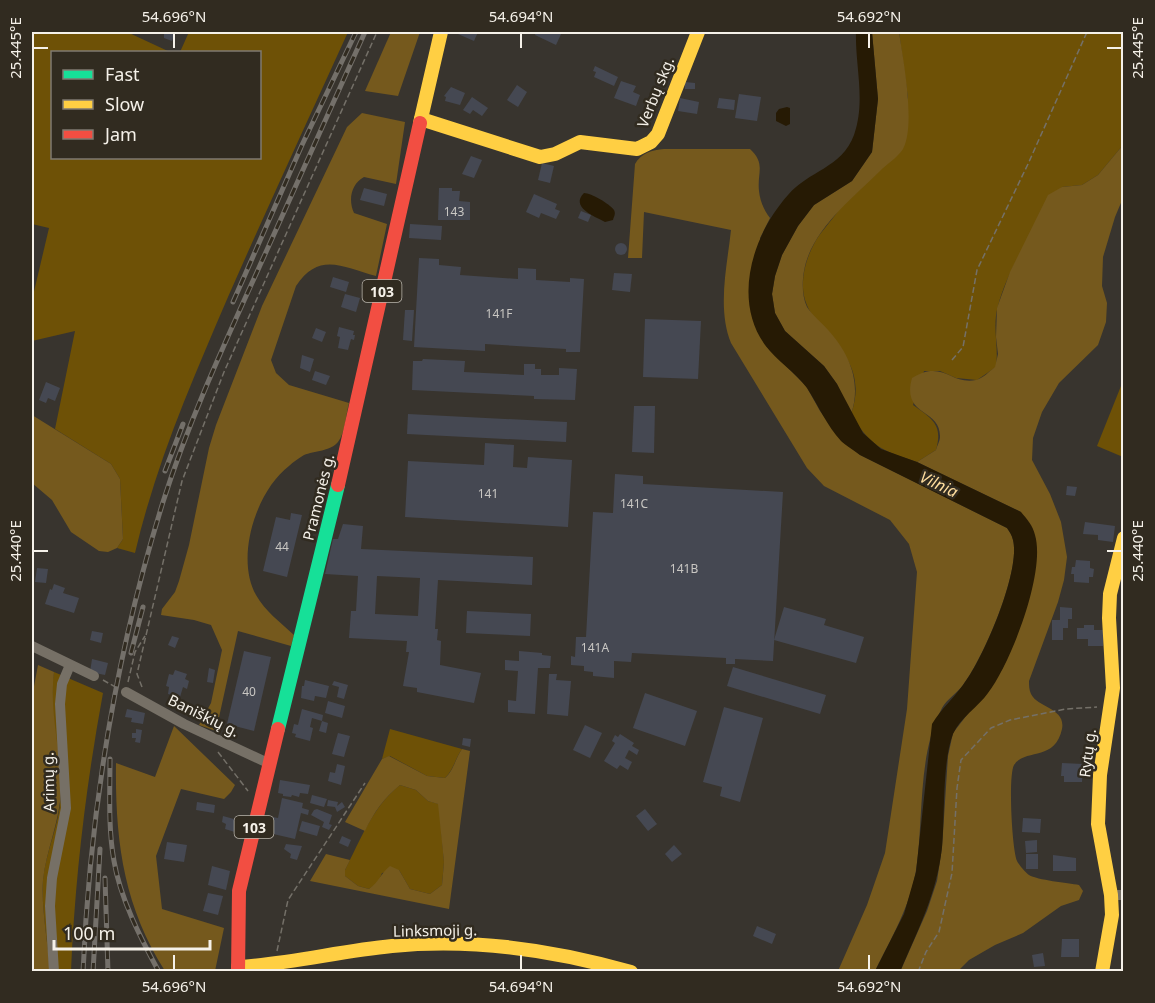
<svg xmlns="http://www.w3.org/2000/svg" width="1155" height="1003" font-family="'Noto Sans',sans-serif">
	<style>
		.green { fill: #6e5106 }
		.forest { fill: #75591d }
		.water { fill: #261a04 }
		.building { fill: #454852; fill-rule: evenodd }
		.lines { fill: none; stroke-linecap: round; stroke-linejoin: round }
		.path { stroke: #747068; stroke-width: 1.5; stroke-dasharray: 6 3; stroke-linecap: butt }
		.street { stroke: #767066; stroke-width: 10 }
		.fast { stroke: #16e098; stroke-width: 14 }
		.slow { stroke: #ffcf43; stroke-width: 14 }
		.jam { stroke: #f24e42; stroke-width: 14 }
		.rail-casing { stroke: #74706a; stroke-width: 5 }
		.rail { stroke: #312b20; stroke-width: 3; stroke-dasharray: 9; stroke-linecap: butt }
		.ticks { fill: none; stroke: #f5f1e9; stroke-width: 2 }
		.labels { text-anchor: middle; dominant-baseline: central; stroke-width: 5; stroke-linejoin: round; paint-order: stroke }
		.number-label { font-size: 12px; fill: #c9c7c3 }
		.shield { fill: #312b20; stroke: #bab6ad; stroke-width: 1.5 }
		.shield-label { font-size: 14px; font-weight: bold; fill: #f5f1e9 }
		.street-label { font-size: 15px; fill: #f5f1e9; stroke: #312b20 }
		.water-label { font-size: 16px; font-style: italic; fill: #fedd9e; stroke: #312b20 }
		.neatline { fill: none; stroke: #f5f1e9; stroke-width: 2 }
		.ticks-label { font-size: 15px; text-anchor: middle; fill: #f5f1e9 }
	</style>
	<rect width="100%" height="100%" fill="#38342e"/>
	<g class="green">
		<path d="M 32,32 L 127,32 L 170,52 L 52,52 L 52,158 L 260,158 L 260,52 L 180,52 L 189,32 L 348,32 C 308,120 267,208 228,297 C 192,381 156,463 135,553 L 117,548 L 123,539 L 120,479 L 111,464 L 55,429 L 75,331 L 32,341 L 32,300 L 49,228 L 32,224 Z"/>
		<path d="M 899,32 L 1123,32 L 1123,145 L 1098,175 L 1082,185 L 1062,187 C 1039,225 1009,263 998,306 C 992,326 999,347 996,367 L 977,380 L 956,378 L 940,371 L 924,371 L 913,405 C 933,419 943,425 936,450 L 917,462 C 881,450 871,447 851,414 C 874,349 805,335 803,288 C 802,273 807,257 814,244 C 820,232 831,222 838,211 C 861,173 885,136 908,98 Z"/>
		<path d="M 1123,381 L 1124,381 L 1123,457 L 1097,446 Z"/>
		<path d="M 54,672 L 103,693 C 86,785 75,878 71,971 L 50,972 C 48,943 41,909 43,880 C 46,850 61,821 61,791 C 60,750 48,712 54,672 Z"/>
		<path d="M 390,729 L 462,749 C 455,759 454,769 445,778 L 427,776 L 390,756 L 382,759 Z"/>
		<path d="M 400,785 L 416,790 L 428,801 L 439,804 L 444,862 L 442,885 L 430,894 L 410,889 L 399,870 L 382,873 L 378,883 L 369,889 L 358,886 L 345,876 L 345,870 C 361,839 373,806 400,785 Z"/>
	</g>
	<g class="forest">
		<path d="M 391,32 L 420,32 L 398,96 L 365,91 Z"/>
		<path d="M 872,32 L 899,32 C 903,59 916,125 903,149 C 898,157 887,164 880,171 C 852,199 811,230 804,271 C 802,282 802,297 807,307 C 812,315 822,323 829,331 C 849,353 862,383 851,414 L 837,384 L 824,366 L 785,331 L 775,313 L 772,294 L 775,276 L 782,255 L 798,226 L 814,205 L 852,181 L 872,152 L 878,99 Z"/>
		<path d="M 362,113 L 405,122 L 396,184 L 364,177 C 351,184 348,200 354,213 L 387,224 L 376,276 C 343,267 319,251 296,286 L 271,360 L 276,373 L 289,385 L 349,403 C 346,414 345,433 338,442 C 331,451 314,451 304,455 C 299,458 293,462 289,466 C 256,491 235,558 256,595 C 265,611 280,622 294,635 L 291,646 L 238,631 L 216,731 L 199,725 L 211,703 L 222,650 L 211,625 L 194,620 L 161,615 L 162,609 L 175,592 L 179,581 L 189,545 L 209,448 L 216,425 L 262,306 L 347,127 Z"/>
		<path d="M 1123,145 L 1123,198 L 1115,217 L 1103,257 L 1102,286 L 1107,303 L 1106,322 L 1098,345 L 1059,383 L 1042,412 L 1033,438 L 1032,460 L 1050,494 L 1061,522 L 1067,557 L 1064,580 L 1058,602 L 1029,681 C 1029,685 1029,690 1031,694 C 1038,708 1066,708 1062,729 C 1055,762 1025,748 1014,765 C 1008,776 1012,849 1017,861 C 1019,865 1026,873 1029,875 C 1037,880 1068,883 1079,885 L 1083,891 L 1079,900 L 1061,906 L 1023,933 L 995,945 L 969,960 L 958,971 L 900,972 L 927,911 L 937,881 L 942,848 L 948,756 L 953,733 L 1003,668 L 1021,512 L 917,462 L 936,450 C 937,446 940,441 940,437 C 941,408 901,417 912,378 C 943,359 950,385 976,380 C 982,379 990,371 995,367 L 998,354 L 996,337 L 997,308 L 1010,272 L 1048,195 L 1062,187 L 1082,185 L 1098,175 Z"/>
		<path d="M 664,149 L 750,149 C 766,164 757,172 759,191 C 760,201 764,210 770,218 L 760,238 L 766,346 L 806,386 L 820,411 L 842,441 L 860,455 L 1007,528 C 1009,531 1012,535 1013,540 C 1021,571 983,659 963,685 C 957,693 947,699 942,708 C 917,755 924,819 916,870 C 910,907 891,938 875,971 L 838,971 L 867,905 L 885,853 L 907,709 L 917,572 L 909,544 L 890,520 L 824,486 L 807,468 L 731,343 C 717,308 727,267 731,230 L 644,212 L 642,258 L 628,258 L 635,164 C 641,153 652,150 664,149 Z"/>
		<path d="M 32,415 L 111,464 L 120,479 L 123,539 L 117,548 L 108,552 L 99,551 L 71,532 L 52,500 L 32,483 Z"/>
		<path d="M 38,665 L 54,672 C 49,712 61,750 61,790 C 60,821 46,850 43,880 C 41,908 48,943 50,971 L 32,972 L 32,697 Z"/>
		<path d="M 174,726 L 235,785 L 231,792 L 224,799 L 181,789 L 156,856 L 162,909 L 224,928 L 215,971 L 165,971 C 123,905 115,839 116,763 L 155,777 Z"/>
		<path d="M 462,749 L 470,751 L 449,909 L 310,881 L 326,854 L 350,860 L 345,870 L 345,876 L 358,886 L 369,889 C 379,882 381,873 390,866 L 399,870 L 410,889 L 430,894 L 442,885 L 444,862 L 438,804 L 428,801 L 416,790 L 400,785 C 384,798 374,812 365,831 L 345,822 L 382,759 L 389,756 L 427,776 L 445,778 C 454,770 455,759 462,749 Z"/>
	</g>
	<g class="water">
		<path d="M 856,32 L 872,32 L 878,99 L 872,152 L 852,181 L 814,205 L 798,226 L 782,255 L 775,276 L 772,294 L 775,313 L 785,331 L 824,366 L 837,384 L 863,433 L 881,449 L 917,462 L 1021,512 C 1027,519 1033,526 1035,535 C 1046,572 1011,663 988,693 C 978,707 960,718 953,734 C 942,762 945,816 942,847 C 937,894 918,929 900,972 L 875,971 L 904,914 L 916,872 L 932,724 C 942,708 952,700 963,685 C 983,660 1021,571 1013,540 C 1012,535 1009,531 1007,528 L 860,455 C 854,450 846,446 841,441 C 827,426 818,405 807,388 C 795,372 777,361 765,345 C 732,299 753,234 788,195 C 808,171 842,168 854,135 C 866,101 855,66 856,32 Z"/>
		<path d="M 787,107 L 790,108 L 790,124 L 786,126 L 776,121 L 776,113 L 779,109 Z"/>
		<path d="M 584,193 C 591,193 610,204 614,210 C 616,214 614,216 613,220 L 605,222 C 594,216 570,207 584,193 Z"/>
	</g>
	<g class="building">
		<path d="M 164,32 L 176,32 L 172,41 L 164,38 Z"/>
		<path d="M 459,32 L 478,32 L 474,41 L 458,34 Z"/>
		<path d="M 536,32 L 562,32 L 556,45 L 535,35 Z"/>
		<path d="M 595,66 L 618,77 L 614,86 L 594,77 L 596,72 L 593,71 Z"/>
		<path d="M 621,81 L 636,86 L 633,92 L 640,95 L 636,106 L 614,98 Z"/>
		<path d="M 685,82 L 695,83 L 695,89 L 685,89 Z"/>
		<path d="M 517,85 L 527,92 L 518,107 L 507,100 Z"/>
		<path d="M 451,87 L 465,93 L 460,105 L 445,101 L 446,97 L 444,96 Z"/>
		<path d="M 739,94 L 761,97 L 757,121 L 735,118 Z"/>
		<path d="M 472,97 L 488,108 L 482,116 L 473,110 L 470,114 L 463,110 Z"/>
		<path d="M 680,98 L 699,102 L 697,114 L 678,111 Z"/>
		<path d="M 719,98 L 735,100 L 734,110 L 717,108 Z"/>
		<path d="M 471,156 L 482,160 L 474,178 L 462,174 Z"/>
		<path d="M 542,163 L 554,166 L 550,183 L 538,180 Z"/>
		<path d="M 364,188 L 387,194 L 384,206 L 360,200 Z"/>
		<path d="M 439,188 L 452,188 L 452,191 L 460,191 L 459,201 L 470,202 L 470,220 L 438,220 Z"/>
		<path d="M 534,194 L 557,204 L 555,209 L 560,211 L 556,219 L 541,213 L 539,218 L 526,212 Z"/>
		<path d="M 581,211 L 591,215 L 588,222 L 578,218 Z"/>
		<path d="M 410,224 L 442,226 L 441,240 L 409,238 Z"/>
		<circle cx="621" cy="249" r="6"/>
		<path d="M 419,258 L 439,259 L 439,265 L 461,267 L 460,275 L 518,279 L 518,268 L 536,269 L 536,280 L 570,282 L 570,278 L 584,279 L 580,352 L 566,352 L 566,349 L 485,344 L 485,351 L 414,347 Z"/>
		<path d="M 614,273 L 632,274 L 630,292 L 612,290 Z"/>
		<path d="M 333,277 L 349,282 L 346,292 L 330,287 Z"/>
		<path d="M 345,294 L 360,298 L 356,312 L 341,307 Z"/>
		<path d="M 405,310 L 414,310 L 412,341 L 403,340 Z"/>
		<path d="M 645,319 L 701,321 L 698,379 L 643,377 Z"/>
		<path d="M 339,327 L 354,331 L 353,335 L 355,335 L 354,340 L 351,339 L 348,350 L 338,348 L 340,337 L 337,336 Z"/>
		<path d="M 316,328 L 326,332 L 322,342 L 312,338 Z"/>
		<path d="M 302,355 L 314,359 L 310,372 L 300,368 Z"/>
		<path d="M 423,359 L 465,361 L 464,372 L 524,375 L 524,364 L 535,364 L 535,369 L 541,369 L 541,375 L 559,375 L 559,368 L 577,369 L 575,400 L 534,399 L 534,396 L 412,390 L 413,361 L 422,361 Z"/>
		<path d="M 315,371 L 330,376 L 326,385 L 312,380 Z"/>
		<path d="M 46,382 L 60,388 L 55,401 L 48,398 L 46,403 L 39,400 Z"/>
		<path d="M 634,406 L 655,406 L 654,453 L 632,452 Z"/>
		<path d="M 408,414 L 567,422 L 566,442 L 407,434 Z"/>
		<path d="M 485,443 L 514,445 L 513,467 L 527,468 L 528,457 L 572,460 L 568,527 L 405,517 L 408,461 L 484,465 Z"/>
		<path d="M 615,474 L 643,476 L 643,484 L 783,492 L 773,661 L 735,659 L 735,664 L 726,664 L 726,658 L 632,653 L 631,662 L 614,661 L 614,678 L 593,676 L 593,672 L 584,671 L 584,666 L 571,665 L 571,656 L 575,657 L 576,637 L 586,637 L 593,512 L 613,513 Z"/>
		<path d="M 1067,486 L 1077,487 L 1075,496 L 1066,495 Z"/>
		<path d="M 291,513 L 302,515 L 287,577 L 263,571 L 276,517 L 290,520 Z"/>
		<path d="M 1085,522 L 1115,526 L 1113,542 L 1098,540 L 1098,535 L 1083,534 Z"/>
		<path d="M 343,524 L 363,526 L 361,549 L 533,557 L 532,585 L 438,580 L 435,629 L 438,629 L 437,640 L 441,641 L 440,665 L 481,673 L 474,703 L 417,692 L 417,688 L 403,686 L 409,652 L 406,652 L 407,641 L 349,638 L 351,611 L 356,611 L 358,576 L 325,574 L 333,539 L 338,539 ZM 377,576 L 420,578 L 418,616 L 375,614 Z"/>
		<path d="M 1076,560 L 1090,561 L 1090,568 L 1094,569 L 1093,577 L 1089,577 L 1089,583 L 1074,582 L 1074,574 L 1071,574 L 1072,567 L 1075,567 Z"/>
		<path d="M 37,568 L 48,569 L 46,583 L 35,582 Z"/>
		<path d="M 54,584 L 65,588 L 63,593 L 79,598 L 74,613 L 45,604 L 50,589 L 52,590 Z"/>
		<path d="M 784,607 L 826,619 L 824,625 L 864,637 L 856,663 L 774,640 Z"/>
		<path d="M 1060,607 L 1072,608 L 1072,619 L 1068,619 L 1068,628 L 1063,628 L 1063,640 L 1052,640 L 1052,620 L 1060,620 Z"/>
		<path d="M 467,611 L 531,614 L 530,636 L 466,633 Z"/>
		<path d="M 1084,625 L 1094,625 L 1094,630 L 1103,630 L 1103,646 L 1088,646 L 1088,639 L 1077,639 L 1077,628 L 1084,628 Z"/>
		<path d="M 92,631 L 103,633 L 101,643 L 90,640 Z"/>
		<path d="M 172,636 L 179,638 L 175,648 L 168,645 Z"/>
		<path d="M 244,651 L 271,657 L 254,731 L 227,724 Z"/>
		<path d="M 519,651 L 542,653 L 542,655 L 551,656 L 550,668 L 538,668 L 535,714 L 508,712 L 508,700 L 516,701 L 518,671 L 505,670 L 505,660 L 519,661 Z"/>
		<path d="M 92,659 L 108,663 L 105,675 L 90,672 Z"/>
		<path d="M 733,667 L 826,695 L 820,714 L 727,686 Z"/>
		<path d="M 209,668 L 215,670 L 213,683 L 207,682 Z"/>
		<path d="M 175,670 L 187,674 L 185,679 L 189,681 L 187,689 L 183,687 L 180,697 L 168,694 L 169,687 L 166,686 L 169,674 L 173,675 Z"/>
		<path d="M 549,674 L 557,674 L 556,680 L 571,681 L 568,716 L 547,714 Z"/>
		<path d="M 305,680 L 329,686 L 326,698 L 315,696 L 314,701 L 301,698 L 302,686 L 304,686 Z"/>
		<path d="M 334,681 L 348,685 L 344,699 L 337,697 L 339,687 L 332,685 Z"/>
		<path d="M 645,693 L 697,711 L 685,746 L 633,728 Z"/>
		<path d="M 328,701 L 345,706 L 342,718 L 325,713 Z"/>
		<path d="M 724,707 L 763,718 L 740,802 L 720,796 L 722,787 L 703,782 Z"/>
		<path d="M 127,709 L 145,713 L 143,724 L 131,722 L 132,718 L 125,717 Z"/>
		<path d="M 302,709 L 323,715 L 322,721 L 312,718 L 310,727 L 313,728 L 310,741 L 295,737 L 296,734 L 292,733 L 294,724 L 298,725 Z"/>
		<path d="M 322,721 L 328,723 L 326,733 L 319,731 Z"/>
		<path d="M 585,725 L 602,733 L 590,758 L 573,750 Z"/>
		<path d="M 136,729 L 142,730 L 140,743 L 135,742 L 136,738 L 132,738 L 132,733 L 136,733 Z"/>
		<path d="M 338,733 L 350,736 L 344,757 L 332,754 Z"/>
		<path d="M 620,734 L 634,743 L 632,746 L 639,750 L 637,755 L 629,750 L 625,758 L 632,762 L 628,770 L 620,765 L 617,769 L 604,761 L 615,743 L 612,741 L 615,735 L 618,737 Z"/>
		<path d="M 463,738 L 471,739 L 470,747 L 462,745 Z"/>
		<path d="M 1062,763 L 1083,764 L 1082,782 L 1064,782 L 1064,776 L 1061,776 Z"/>
		<path d="M 337,764 L 345,766 L 341,785 L 328,781 L 330,772 L 335,773 Z"/>
		<path d="M 280,780 L 310,785 L 308,794 L 300,793 L 299,797 L 292,795 L 291,797 L 283,796 L 283,794 L 278,793 Z"/>
		<path d="M 312,795 L 327,799 L 324,807 L 310,803 Z"/>
		<path d="M 282,798 L 303,803 L 302,808 L 309,810 L 308,815 L 301,813 L 295,839 L 269,833 L 273,817 L 278,818 Z"/>
		<path d="M 328,800 L 338,802 L 337,806 L 342,802 L 345,807 L 337,812 L 335,807 L 327,806 Z"/>
		<path d="M 197,802 L 215,805 L 214,813 L 196,810 Z"/>
		<path d="M 317,809 L 332,815 L 329,824 L 332,825 L 329,830 L 322,827 L 324,822 L 311,815 L 314,810 Z"/>
		<path d="M 645,809 L 657,824 L 648,831 L 636,816 Z"/>
		<path d="M 223,816 L 241,821 L 238,833 L 225,829 L 226,824 L 222,822 Z"/>
		<path d="M 1023,818 L 1041,819 L 1040,833 L 1022,832 Z"/>
		<path d="M 302,821 L 320,826 L 317,836 L 299,831 Z"/>
		<path d="M 342,836 L 351,840 L 348,847 L 339,843 Z"/>
		<path d="M 1037,840 L 1037,852 L 1026,853 L 1025,841 Z"/>
		<path d="M 167,842 L 187,845 L 184,862 L 164,859 Z"/>
		<path d="M 286,844 L 302,846 L 297,860 L 290,858 L 291,854 L 284,849 Z"/>
		<path d="M 674,845 L 682,854 L 672,862 L 665,854 Z"/>
		<rect x="1026" y="854" width="12" height="15"/>
		<path d="M 1053,855 L 1076,858 L 1076,871 L 1053,871 Z"/>
		<path d="M 212,866 L 230,871 L 226,890 L 208,885 Z"/>
		<path d="M 208,893 L 223,896 L 218,915 L 203,911 Z"/>
		<path d="M 757,926 L 776,934 L 772,944 L 753,936 Z"/>
		<path d="M 1062,939 L 1079,939 L 1079,957 L 1061,957 Z"/>
		<path d="M 1043,953 L 1045,966 L 1034,967 L 1032,955 Z"/>
	</g>
	<g class="lines">
		<g class="path">
			<path d="M 952,360 L 963,347 L 977,270 L 1028,164 L 1087,32"/>
			<path d="M 103,680 L 117,688"/>
			<path d="M 128,682 L 135,652 L 145,636"/>
			<path d="M 142,687 L 137,674 L 182,481 L 224,372 L 377,32"/>
			<path d="M 218,752 L 248,791"/>
			<path d="M 277,951 L 288,900 L 365,783"/>
			<path d="M 918,972 L 926,952 L 939,932 L 952,873 L 957,788 L 961,760 L 991,728 L 1010,720 L 1066,709 L 1097,707"/>
		</g>
		<g class="street">
			<path d="M 32,646 L 94,676"/>
			<path d="M 126,692 L 184,724 L 270,764"/>
			<path d="M 1111,895 L 1124,895"/>
			<path d="M 54,972 L 50,906 L 52,878 L 66,808 L 60,704 L 62,684 L 70,665"/>
		</g>
		<path class="fast" d="M 278,729 L 338,485"/>
		<g class="slow">
			<path d="M 421,119 L 540,157 L 555,154 L 580,142 L 637,149 L 651,142 L 658,134 L 698,32"/>
			<path d="M 420,123 L 441,32"/>
			<path d="M 238,967 C 290,964 340,951 392,946 C 472,938 554,950 631,972"/>
			<path d="M 1102,972 L 1112,915 L 1111,895 L 1098,824 L 1100,775 L 1113,688 L 1109,618 L 1110,594 L 1124,538"/>
		</g>
		<g class="jam">
			<path d="M 338,485 L 420,123"/>
			<path d="M 238,972 L 239,891 L 278,729"/>
		</g>
		<g class="rail-casing">
			<g id="rail">
				<path d="M 233,302 L 302,145 L 356,32"/>
				<path d="M 165,471 L 183,424"/>
				<path d="M 131,653 L 143,607"/>
				<path d="M 110,759 C 110,793 108,828 114,861 C 120,898 141,939 159,972"/>
				<path d="M 105,878 L 108,972"/>
				<path d="M 83,972 C 90,811 115,656 163,502 C 188,423 223,347 257,272 C 293,192 329,112 365,32"/>
				<path d="M 93,972 L 100,849"/>
			</g>
		</g>
		<use href="#rail" class="rail"/>
	</g>
	<path class="ticks" d="M 174,33 L 174,48M 521,33 L 521,48M 869,33 L 869,48M 33,48 L 48,48M 1107,48 L 1122,48M 33,551 L 48,551M 1107,551 L 1122,551M 174,955 L 174,970M 521,955 L 521,970M 869,955 L 869,970"/>
	<g class="labels">
		<g class="number-label">
			<text x="454" y="211">143</text>
			<text x="499" y="313">141F</text>
			<text x="488" y="493">141</text>
			<text x="634" y="503">141C</text>
			<text x="282" y="546">44</text>
			<text x="684" y="568">141B</text>
			<text x="595" y="647">141A</text>
			<text x="249" y="691">40</text>
		</g>
		<g class="shield">
			<rect x="362.5" y="280" width="39" height="22" rx="4.5"/>
			<rect x="234.5" y="816" width="39" height="22" rx="4.5"/>
		</g>
		<g class="shield-label">
			<text x="382" y="291">103</text>
			<text x="254" y="827">103</text>
		</g>
		<g class="street-label">
			<text transform="translate(655 92) rotate(-68)">Verbų skg.</text>
			<text transform="translate(318 497) rotate(-76)">Pramonės g.</text>
			<text transform="translate(204 715) rotate(26)">Baniškių g.</text>
			<text transform="translate(1087 753) rotate(-83)">Rytų g.</text>
			<text transform="translate(48 782) rotate(-91)">Arimų g.</text>
			<text transform="translate(435 930) rotate(-1)">Linksmoji g.</text>
		</g>
		<g class="water-label">
			<text transform="translate(939 484) rotate(25)">Vilnia</text>
		</g>
	</g>
	<rect width="1155" height="1003" fill="none" stroke="#312b20" stroke-width="66"/>
	<rect x="51" y="51" width="210" height="108" fill="#312b20" stroke="#7f7a70" stroke-width="1.5"/>
	<rect x="63" y="70" width="30" height="9" fill="#16e098" stroke="#7f7a70" stroke-width="1.5"/>
	<text x="105" y="81" font-size="18" fill="#f5f1e9">Fast</text>
	<rect x="63" y="100" width="30" height="9" fill="#ffcf43" stroke="#7f7a70" stroke-width="1.5"/>
	<text x="105" y="111" font-size="18" fill="#f5f1e9">Slow</text>
	<rect x="63" y="130" width="30" height="9" fill="#f24e42" stroke="#7f7a70" stroke-width="1.5"/>
	<text x="105" y="141" font-size="18" fill="#f5f1e9">Jam</text>
	<path d="M54 940v9h156v-9" fill="none" stroke="#f5f1e9" stroke-width="3"/>
	<text x="63" y="940" font-size="18" fill="#f5f1e9" stroke="#312b20" stroke-width="4.5" paint-order="stroke">100 m</text>
	<rect x="33" y="33" width="1089" height="937" class="neatline"/>
	<g class="ticks-label">
		<text x="174" y="22">54.696°N</text>
		<text x="521" y="22">54.694°N</text>
		<text x="869" y="22">54.692°N</text>
		<text transform="translate(1138 48) rotate(-90)" y="5">25.445°E</text>
		<text transform="translate(16 48) rotate(-90)" y="5">25.445°E</text>
		<text transform="translate(1138 551) rotate(-90)" y="5">25.440°E</text>
		<text transform="translate(16 551) rotate(-90)" y="5">25.440°E</text>
		<text x="174" y="992">54.696°N</text>
		<text x="521" y="992">54.694°N</text>
		<text x="869" y="992">54.692°N</text>
	</g>
</svg>
